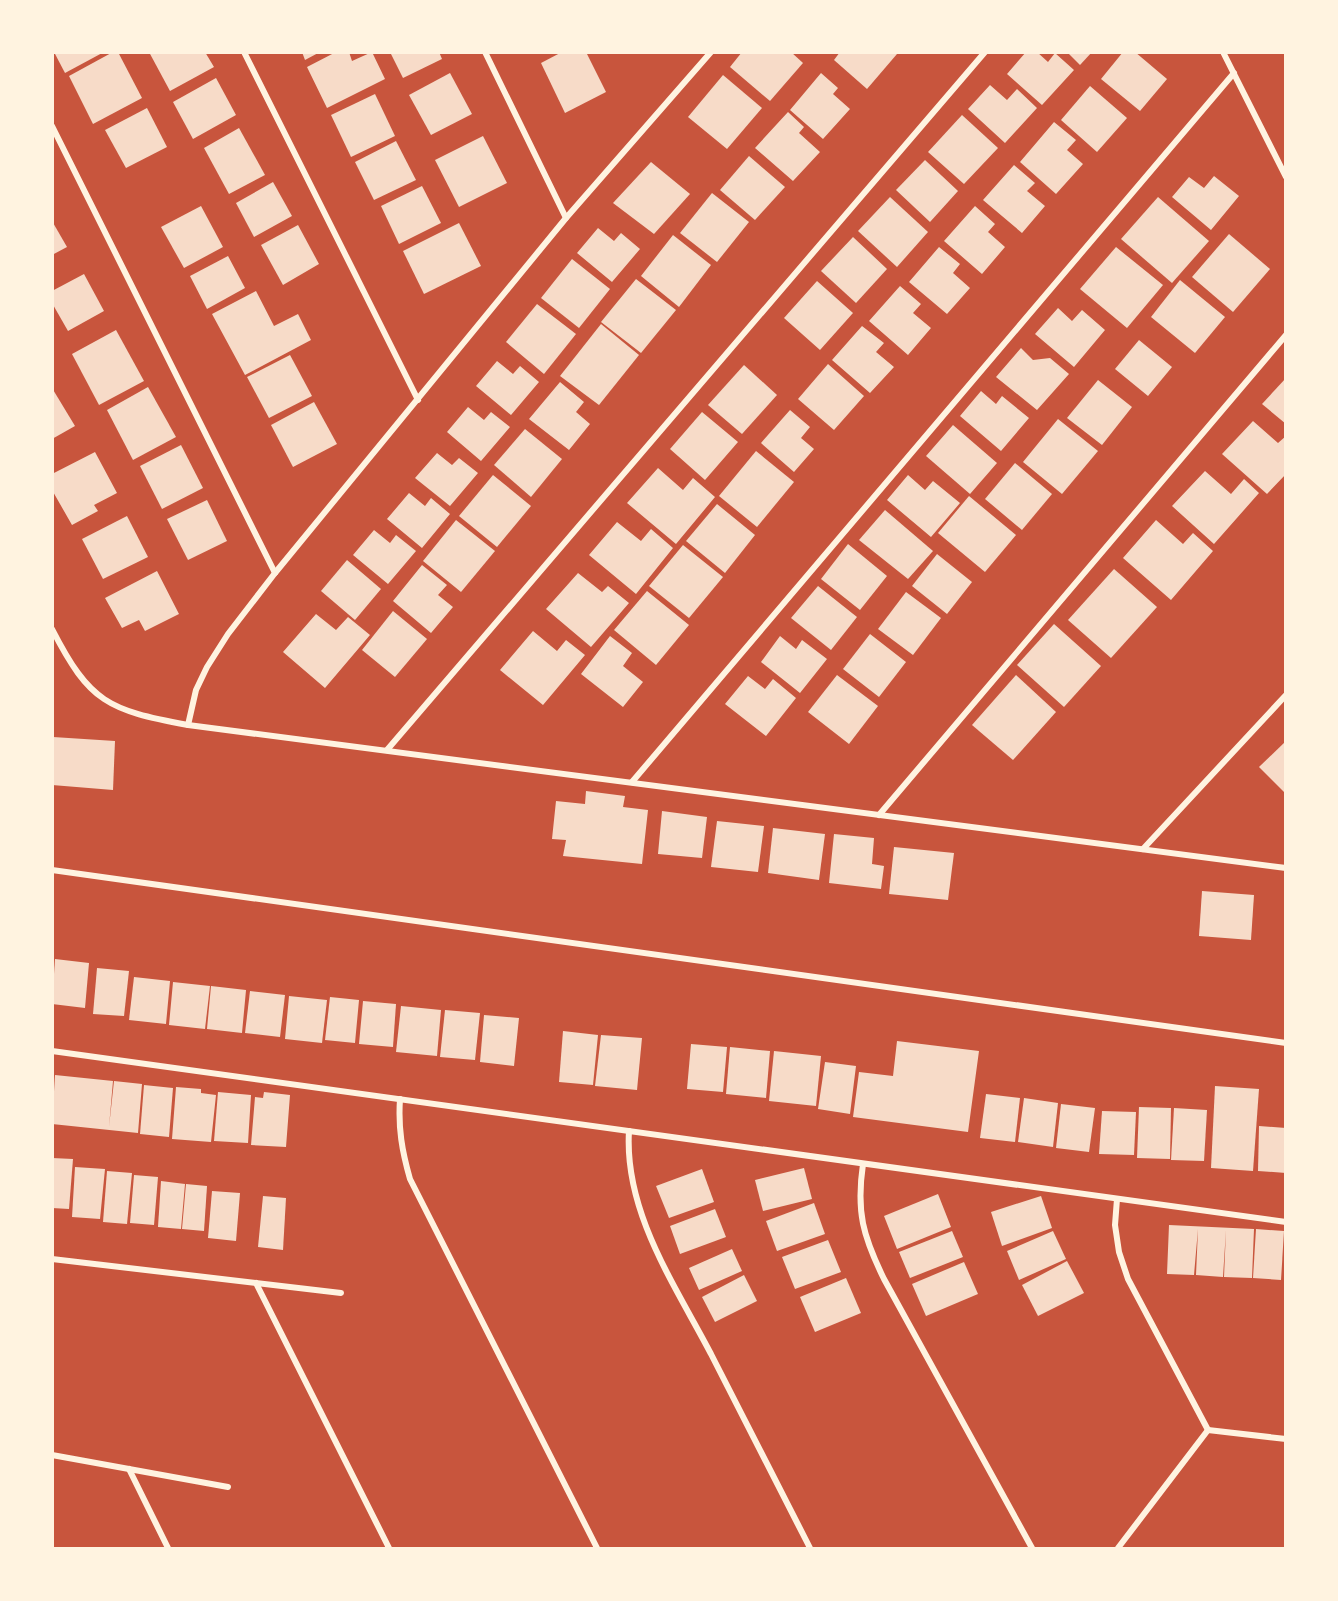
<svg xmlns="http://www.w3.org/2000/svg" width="1338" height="1601" font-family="Roboto,sans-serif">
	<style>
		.building { fill: #f7dbc8 }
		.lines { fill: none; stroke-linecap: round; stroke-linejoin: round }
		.minor { stroke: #fff3e0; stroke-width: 6 }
	</style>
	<rect width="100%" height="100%" fill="#c8553d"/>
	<g class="building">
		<path d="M 54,52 L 104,52 L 65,73 Z"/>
		<path d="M 113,52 L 118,52 L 142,98 L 93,124 L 69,76 Z"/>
		<path d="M 149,52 L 205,52 L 214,67 L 170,91 Z"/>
		<path d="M 302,52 L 320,52 L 305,60 Z"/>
		<path d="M 336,52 L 349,52 L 352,61 L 372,52 L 385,79 L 327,108 L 307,67 Z"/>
		<path d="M 390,52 L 439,52 L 442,59 L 403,78 Z"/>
		<path d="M 562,52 L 586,52 L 606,92 L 565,113 L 541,63 Z"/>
		<path d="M 742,52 L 791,52 L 803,63 L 770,101 L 730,67 Z"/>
		<path d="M 840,52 L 894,52 L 897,54 L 867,89 L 834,60 Z"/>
		<path d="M 1026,52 L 1037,52 L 1048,62 L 1055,53 L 1074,70 L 1042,105 L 1007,74 Z"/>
		<path d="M 1067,52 L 1092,52 L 1080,65 Z"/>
		<path d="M 1123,52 L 1135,52 L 1167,79 L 1140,111 L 1101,79 Z"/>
		<path d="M 450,73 L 472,114 L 431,135 L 409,95 Z"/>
		<path d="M 821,73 L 838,88 L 833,94 L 850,109 L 823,139 L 790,110 Z"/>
		<path d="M 723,75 L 762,108 L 727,149 L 688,117 Z"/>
		<path d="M 216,78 L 236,115 L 193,139 L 173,102 Z"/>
		<path d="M 990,85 L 1007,100 L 1017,89 L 1037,108 L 1005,143 L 968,109 Z"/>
		<path d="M 1090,86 L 1127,118 L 1097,152 L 1061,120 Z"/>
		<path d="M 375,94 L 395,136 L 351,157 L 331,115 Z"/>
		<path d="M 147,108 L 167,147 L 126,168 L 105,130 Z"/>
		<path d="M 788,112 L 804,127 L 799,133 L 820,152 L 793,181 L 755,148 Z"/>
		<path d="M 962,115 L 998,148 L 964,184 L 928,152 Z"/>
		<path d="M 1054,122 L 1076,140 L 1067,150 L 1083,164 L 1056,194 L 1020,162 Z"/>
		<path d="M 239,128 L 265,175 L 229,194 L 204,148 Z"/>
		<path d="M 483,136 L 507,183 L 459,207 L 435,160 Z"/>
		<path d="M 396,141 L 416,180 L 374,200 L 355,162 Z"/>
		<path d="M 749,156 L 785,187 L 755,220 L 720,190 Z"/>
		<path d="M 925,160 L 958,191 L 930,222 L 896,190 Z"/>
		<path d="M 651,162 L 690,194 L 654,234 L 613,203 Z"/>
		<path d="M 1014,165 L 1035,183 L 1027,191 L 1045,206 L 1022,233 L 983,200 Z"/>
		<path d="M 1214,176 L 1239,196 L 1211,230 L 1172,197 L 1189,177 L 1204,188 Z"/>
		<path d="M 273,182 L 292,216 L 254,237 L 236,203 Z"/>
		<path d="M 422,186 L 441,223 L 399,244 L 381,206 Z"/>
		<path d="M 712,193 L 749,222 L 717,262 L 680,233 Z"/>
		<path d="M 890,197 L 928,232 L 897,267 L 858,231 Z"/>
		<path d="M 1158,197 L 1209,241 L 1172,283 L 1121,239 Z"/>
		<path d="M 201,206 L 223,247 L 184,268 L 161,227 Z"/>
		<path d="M 975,206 L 995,224 L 988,232 L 1005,247 L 982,274 L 944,241 Z"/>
		<path d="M 52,221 L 67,247 L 52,255 Z"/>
		<path d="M 459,223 L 481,266 L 424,294 L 403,251 Z"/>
		<path d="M 298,225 L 319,264 L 283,285 L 261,245 Z"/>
		<path d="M 598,228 L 614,241 L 621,233 L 640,249 L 612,282 L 577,253 Z"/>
		<path d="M 1229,234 L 1270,269 L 1233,312 L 1192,277 Z"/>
		<path d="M 673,235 L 711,265 L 679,307 L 641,276 Z"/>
		<path d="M 853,237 L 887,269 L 856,303 L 821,271 Z"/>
		<path d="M 939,247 L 960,264 L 953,273 L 970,288 L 947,314 L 909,282 Z"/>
		<path d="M 1116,247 L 1163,285 L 1127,328 L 1080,289 Z"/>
		<path d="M 228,256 L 245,288 L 207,309 L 190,276 Z"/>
		<path d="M 572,259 L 610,289 L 579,328 L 541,298 Z"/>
		<path d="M 84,274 L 104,311 L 68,331 L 52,303 L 52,291 Z"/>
		<path d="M 636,279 L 676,310 L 641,353 L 601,322 Z"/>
		<path d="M 1180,280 L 1225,317 L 1195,353 L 1151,317 Z"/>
		<path d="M 817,281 L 853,313 L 820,350 L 784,318 Z"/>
		<path d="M 900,286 L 921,304 L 913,313 L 931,328 L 908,355 L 869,321 Z"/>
		<path d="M 256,291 L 274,326 L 298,314 L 311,340 L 245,375 L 212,314 Z"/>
		<path d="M 537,304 L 576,334 L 544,374 L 506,342 Z"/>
		<path d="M 1058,308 L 1072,321 L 1082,310 L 1105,330 L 1074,367 L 1035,334 Z"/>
		<path d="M 601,324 L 639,355 L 599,405 L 560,376 Z"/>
		<path d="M 862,326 L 884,343 L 876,352 L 894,367 L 870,393 L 832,360 Z"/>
		<path d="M 116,330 L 144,381 L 99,405 L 72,354 Z"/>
		<path d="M 1139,340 L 1172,367 L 1148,396 L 1115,369 Z"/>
		<path d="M 1021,348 L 1033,360 L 1050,358 L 1069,374 L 1037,410 L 996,377 Z"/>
		<path d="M 290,355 L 312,396 L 269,418 L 247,377 Z"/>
		<path d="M 497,361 L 513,374 L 520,366 L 539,382 L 511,415 L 476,386 Z"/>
		<path d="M 828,364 L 864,396 L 834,430 L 798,399 Z"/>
		<path d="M 744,365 L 777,395 L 742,434 L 708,405 Z"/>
		<path d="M 1286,378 L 1286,424 L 1262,404 Z"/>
		<path d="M 1098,380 L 1132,407 L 1102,445 L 1067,418 Z"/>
		<path d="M 560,382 L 584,402 L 576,412 L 590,424 L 569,450 L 529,419 Z"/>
		<path d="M 148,387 L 176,437 L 133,460 L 107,410 Z"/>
		<path d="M 52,388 L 75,426 L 52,439 Z"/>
		<path d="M 981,391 L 996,404 L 1002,396 L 1029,418 L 1001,451 L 960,416 Z"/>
		<path d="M 314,402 L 337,444 L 293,467 L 271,425 Z"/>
		<path d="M 468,407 L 484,420 L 491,412 L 510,427 L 481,461 L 447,432 Z"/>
		<path d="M 790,410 L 810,427 L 801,438 L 814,449 L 794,472 L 761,443 Z"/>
		<path d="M 702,412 L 738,442 L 705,480 L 670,449 Z"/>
		<path d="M 1058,419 L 1098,451 L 1062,494 L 1023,462 Z"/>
		<path d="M 1253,421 L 1278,443 L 1286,436 L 1286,474 L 1267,494 L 1222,454 Z"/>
		<path d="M 953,425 L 997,463 L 970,494 L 926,456 Z"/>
		<path d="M 525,429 L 562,459 L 531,497 L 494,465 Z"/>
		<path d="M 181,445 L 203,488 L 162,509 L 140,466 Z"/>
		<path d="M 756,451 L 794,482 L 757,527 L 719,496 Z"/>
		<path d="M 95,452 L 117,493 L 94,505 L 98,511 L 72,525 L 52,490 L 52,474 Z"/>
		<path d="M 437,453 L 452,465 L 459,458 L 478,473 L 450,506 L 415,478 Z"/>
		<path d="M 1015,463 L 1052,494 L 1022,530 L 985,499 Z"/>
		<path d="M 658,468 L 683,490 L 693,478 L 715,497 L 676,544 L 627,503 Z"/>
		<path d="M 1205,471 L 1231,494 L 1244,479 L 1259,493 L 1214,544 L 1172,506 Z"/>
		<path d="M 493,475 L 531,506 L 497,547 L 459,516 Z"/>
		<path d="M 908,475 L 925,490 L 933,481 L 960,503 L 931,537 L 887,500 Z"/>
		<path d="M 409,493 L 425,506 L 431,498 L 450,514 L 422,548 L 387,519 Z"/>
		<path d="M 969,496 L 1016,535 L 985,572 L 938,533 Z"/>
		<path d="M 207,500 L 227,541 L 188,560 L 167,519 Z"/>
		<path d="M 717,504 L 755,535 L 725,573 L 686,541 Z"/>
		<path d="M 885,510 L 933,551 L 908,579 L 859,540 Z"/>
		<path d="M 127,516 L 148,557 L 103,579 L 82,539 Z"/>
		<path d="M 456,520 L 495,551 L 461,592 L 423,561 Z"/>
		<path d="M 1156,520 L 1183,544 L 1193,533 L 1213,551 L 1171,600 L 1123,558 Z"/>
		<path d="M 617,522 L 641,541 L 651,529 L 673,548 L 636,594 L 589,555 Z"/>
		<path d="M 374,530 L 390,543 L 396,535 L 416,551 L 388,584 L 353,555 Z"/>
		<path d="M 848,544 L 887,576 L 860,610 L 821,579 Z"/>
		<path d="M 683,545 L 723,577 L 689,618 L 649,586 Z"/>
		<path d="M 937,554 L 972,582 L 947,614 L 912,586 Z"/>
		<path d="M 347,560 L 381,589 L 355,620 L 321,591 Z"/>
		<path d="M 422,565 L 447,585 L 438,595 L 453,607 L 431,633 L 393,601 Z"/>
		<path d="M 1114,569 L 1157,607 L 1111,658 L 1068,620 Z"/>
		<path d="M 157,571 L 179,614 L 145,631 L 139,620 L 122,628 L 105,598 Z"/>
		<path d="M 578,573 L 602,592 L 608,586 L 629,603 L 591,647 L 546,609 Z"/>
		<path d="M 818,586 L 857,617 L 831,650 L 791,618 Z"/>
		<path d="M 647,591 L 689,625 L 656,665 L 614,630 Z"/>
		<path d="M 906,592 L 941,618 L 913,655 L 878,629 Z"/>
		<path d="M 393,611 L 427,639 L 395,677 L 362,650 Z"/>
		<path d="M 316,614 L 336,630 L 348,617 L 370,635 L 325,688 L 283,652 Z"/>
		<path d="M 1054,624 L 1101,666 L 1064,707 L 1017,665 Z"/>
		<path d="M 533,631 L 557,651 L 566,640 L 585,655 L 543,705 L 500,670 Z"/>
		<path d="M 870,634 L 906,662 L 879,697 L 843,669 Z"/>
		<path d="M 610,636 L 632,653 L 623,666 L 643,682 L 623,707 L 581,674 Z"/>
		<path d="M 780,636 L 796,649 L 802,640 L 827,659 L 800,693 L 761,662 Z"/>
		<path d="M 837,675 L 878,706 L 849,744 L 808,712 Z"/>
		<path d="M 1016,675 L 1056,712 L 1013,760 L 972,725 Z"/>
		<path d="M 748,676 L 765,689 L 773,679 L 796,698 L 766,736 L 725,704 Z"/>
		<path d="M 53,737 L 115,741 L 113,790 L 52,785 Z"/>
		<path d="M 1286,741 L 1286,794 L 1259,767 Z"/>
		<path d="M 586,791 L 625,796 L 623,807 L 648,810 L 642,864 L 563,856 L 566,840 L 552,839 L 556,801 L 585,804 Z"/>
		<path d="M 662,811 L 707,817 L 702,858 L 658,854 Z"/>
		<path d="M 717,821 L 764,826 L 758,872 L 711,867 Z"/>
		<path d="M 773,828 L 825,834 L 819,880 L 768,873 Z"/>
		<path d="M 834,834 L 874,838 L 872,864 L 884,866 L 881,889 L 829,883 Z"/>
		<path d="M 894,847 L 954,853 L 948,900 L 889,894 Z"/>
		<path d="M 1202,891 L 1254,895 L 1251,940 L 1199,936 Z"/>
		<path d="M 55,959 L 89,963 L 85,1008 L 52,1004 Z"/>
		<path d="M 97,968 L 129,971 L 124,1016 L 93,1014 Z"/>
		<path d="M 134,977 L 170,981 L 166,1024 L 129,1020 Z"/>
		<path d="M 173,982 L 210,986 L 205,1029 L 169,1025 Z"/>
		<path d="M 211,986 L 246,990 L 242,1033 L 207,1029 Z"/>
		<path d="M 250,991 L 285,995 L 280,1037 L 245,1033 Z"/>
		<path d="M 289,996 L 327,1000 L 322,1043 L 285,1039 Z"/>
		<path d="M 330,997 L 359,1000 L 355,1043 L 325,1040 Z"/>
		<path d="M 363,1001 L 396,1004 L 393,1047 L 359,1044 Z"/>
		<path d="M 401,1006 L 441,1010 L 437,1056 L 396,1052 Z"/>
		<path d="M 445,1010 L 480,1013 L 475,1060 L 440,1057 Z"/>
		<path d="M 484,1015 L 519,1018 L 514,1066 L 480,1062 Z"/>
		<path d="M 563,1031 L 598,1035 L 593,1085 L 559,1082 Z"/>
		<path d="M 601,1035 L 642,1038 L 637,1090 L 595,1086 Z"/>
		<path d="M 897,1041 L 979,1051 L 968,1132 L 853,1117 L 859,1072 L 893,1076 Z"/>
		<path d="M 691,1044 L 727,1047 L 723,1092 L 687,1089 Z"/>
		<path d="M 730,1047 L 770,1051 L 766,1098 L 726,1094 Z"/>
		<path d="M 774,1051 L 821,1056 L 816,1106 L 769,1101 Z"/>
		<path d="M 825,1062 L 856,1066 L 850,1114 L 818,1109 Z"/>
		<path d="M 55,1075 L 113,1081 L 109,1127 L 114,1081 L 142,1084 L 138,1133 L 52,1124 Z"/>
		<path d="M 144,1085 L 173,1088 L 169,1137 L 140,1134 Z"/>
		<path d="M 1215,1086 L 1259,1089 L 1253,1171 L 1211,1168 Z"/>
		<path d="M 176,1087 L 201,1089 L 201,1093 L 216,1095 L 211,1142 L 172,1139 Z"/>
		<path d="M 218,1092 L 251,1095 L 248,1143 L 214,1141 Z"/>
		<path d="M 264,1092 L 290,1095 L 286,1147 L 251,1145 L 255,1097 L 263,1098 Z"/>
		<path d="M 986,1094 L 1020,1098 L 1015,1142 L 980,1138 Z"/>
		<path d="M 1024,1098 L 1058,1103 L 1053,1147 L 1018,1142 Z"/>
		<path d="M 1061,1104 L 1095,1108 L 1089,1152 L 1056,1148 Z"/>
		<path d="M 1139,1107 L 1171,1108 L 1170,1159 L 1137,1158 Z"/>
		<path d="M 1174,1108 L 1207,1110 L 1204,1161 L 1171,1160 Z"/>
		<path d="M 1102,1111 L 1136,1112 L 1134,1155 L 1099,1154 Z"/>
		<path d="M 1259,1126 L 1286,1128 L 1286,1173 L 1258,1171 Z"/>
		<path d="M 52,1158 L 73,1159 L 69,1209 L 52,1208 Z"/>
		<path d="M 75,1167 L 105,1169 L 100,1219 L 72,1217 Z"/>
		<path d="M 804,1168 L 812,1199 L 763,1211 L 755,1180 Z"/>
		<path d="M 702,1169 L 714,1202 L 669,1218 L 656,1186 Z"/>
		<path d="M 107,1171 L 132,1173 L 127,1224 L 103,1222 Z"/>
		<path d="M 134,1175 L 158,1177 L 154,1225 L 130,1223 Z"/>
		<path d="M 161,1181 L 185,1184 L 181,1229 L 158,1227 Z"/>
		<path d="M 186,1184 L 207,1186 L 204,1231 L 182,1229 Z"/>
		<path d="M 212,1191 L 240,1193 L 236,1241 L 208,1238 Z"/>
		<path d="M 938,1194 L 951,1227 L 897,1249 L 884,1216 Z"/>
		<path d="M 263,1196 L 286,1198 L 283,1250 L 258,1247 Z"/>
		<path d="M 1041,1196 L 1052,1228 L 1002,1246 L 991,1212 Z"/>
		<path d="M 814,1203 L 825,1234 L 777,1251 L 766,1221 Z"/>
		<path d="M 715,1209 L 726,1237 L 680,1254 L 670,1226 Z"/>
		<path d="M 1169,1225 L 1254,1229 L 1252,1278 L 1224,1277 L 1226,1230 L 1223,1277 L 1196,1275 L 1198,1229 L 1194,1275 L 1167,1274 Z"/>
		<path d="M 1256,1229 L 1284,1231 L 1281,1280 L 1253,1278 Z"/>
		<path d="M 952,1231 L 963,1257 L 910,1278 L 899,1252 Z"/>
		<path d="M 1053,1231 L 1066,1259 L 1019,1280 L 1007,1251 Z"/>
		<path d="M 828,1240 L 841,1272 L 795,1289 L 782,1257 Z"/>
		<path d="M 732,1249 L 742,1271 L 699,1290 L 689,1268 Z"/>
		<path d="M 1067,1261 L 1084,1293 L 1038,1316 L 1022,1285 Z"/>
		<path d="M 964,1262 L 978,1294 L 926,1316 L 912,1284 Z"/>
		<path d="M 744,1275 L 757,1301 L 715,1322 L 702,1297 Z"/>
		<path d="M 846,1278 L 861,1313 L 815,1332 L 800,1297 Z"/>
	</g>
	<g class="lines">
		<g class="minor">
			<path d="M 244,52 L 418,400"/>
			<path d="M 485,52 L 566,218"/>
			<path d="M 1223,52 L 1286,177"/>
			<path d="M 52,126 L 275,573"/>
			<path d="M 52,629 C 90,703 108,710 188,725 L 1286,868"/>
			<path d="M 188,725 L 196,690 L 207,667 L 228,634 L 275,573 L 566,218 L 711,52"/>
			<path d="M 387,750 L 985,52"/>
			<path d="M 632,782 L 1234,73"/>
			<path d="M 879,815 L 1286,335"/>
			<path d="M 1143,849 L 1286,695"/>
			<path d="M 52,870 L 1286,1043"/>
			<path d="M 52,1051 L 1286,1222"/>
			<path d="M 400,1099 C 398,1128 402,1151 410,1179 L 597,1548"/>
			<path d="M 629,1131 C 624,1212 675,1285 711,1354 C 744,1419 777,1484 810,1548"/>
			<path d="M 863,1164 C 856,1212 863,1236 884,1279 L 1032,1548"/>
			<path d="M 1117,1199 L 1115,1225 L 1119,1252 L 1128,1279 L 1208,1430"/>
			<path d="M 52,1259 L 341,1293"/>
			<path d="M 256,1283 L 389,1548"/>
			<path d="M 1208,1430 L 1286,1439"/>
			<path d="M 52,1455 L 228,1487"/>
			<path d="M 129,1469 L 168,1548"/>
			<path d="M 1118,1548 L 1208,1430"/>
		</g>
	</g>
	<rect width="1338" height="1601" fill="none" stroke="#fff3e0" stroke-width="108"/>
</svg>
